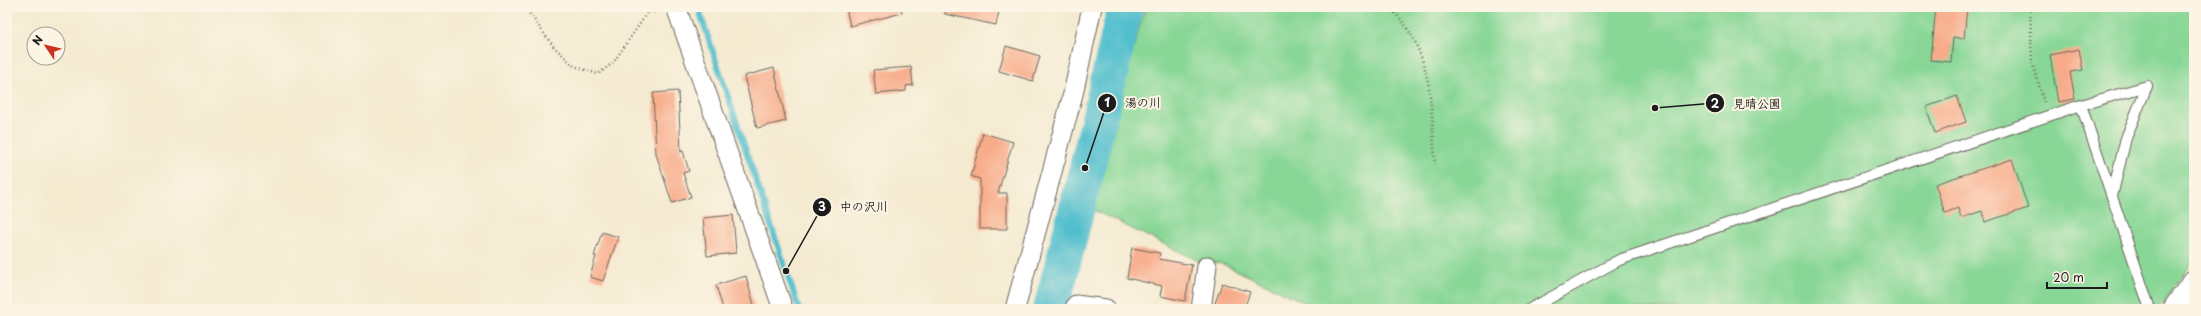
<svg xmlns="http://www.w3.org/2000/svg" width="2201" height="316" font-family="'Playpen Sans','Klee One',sans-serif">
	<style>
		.green { fill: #88d796; stroke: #527a59 }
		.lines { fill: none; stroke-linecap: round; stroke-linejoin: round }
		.stream { stroke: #53bfce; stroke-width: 6 }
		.river { stroke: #53bfce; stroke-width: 36 }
		.building { fill: #f8ab89 }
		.service-casing { stroke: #68645b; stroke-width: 12 }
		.minor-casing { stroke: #68645b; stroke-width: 21 }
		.tertiary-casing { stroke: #68645b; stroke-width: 24 }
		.path { stroke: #68645b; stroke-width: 2.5; stroke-dasharray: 1 3; stroke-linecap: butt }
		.service { stroke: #fff; stroke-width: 10 }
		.minor { stroke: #fff; stroke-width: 19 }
		.tertiary { stroke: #fff; stroke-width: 22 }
		.leader { fill: none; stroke: #1c1c1c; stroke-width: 1.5 }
		.callout-dot { fill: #1c1c1c; stroke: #fcf5e5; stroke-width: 1.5 }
		.mark-label { font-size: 12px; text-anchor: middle; font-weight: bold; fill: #fff }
		.callout-label { font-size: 12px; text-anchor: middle; font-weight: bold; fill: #1c1c1c; stroke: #fcf5e5; stroke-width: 4; stroke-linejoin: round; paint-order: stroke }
	</style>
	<rect width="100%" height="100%" fill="#fcf5e5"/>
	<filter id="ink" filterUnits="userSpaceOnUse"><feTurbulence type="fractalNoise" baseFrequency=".025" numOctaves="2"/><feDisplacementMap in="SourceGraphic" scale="8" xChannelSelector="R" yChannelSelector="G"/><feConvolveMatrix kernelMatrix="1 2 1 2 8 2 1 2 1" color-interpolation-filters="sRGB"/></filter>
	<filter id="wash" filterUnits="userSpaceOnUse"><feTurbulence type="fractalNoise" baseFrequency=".012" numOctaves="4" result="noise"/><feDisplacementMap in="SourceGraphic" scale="16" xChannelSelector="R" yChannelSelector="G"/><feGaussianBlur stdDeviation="0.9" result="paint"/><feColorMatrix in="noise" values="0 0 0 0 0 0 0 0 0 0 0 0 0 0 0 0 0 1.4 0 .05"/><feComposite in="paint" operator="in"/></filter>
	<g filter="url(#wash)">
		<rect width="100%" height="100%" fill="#f4ead0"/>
		<path class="green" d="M 1145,7 L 2194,7 L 2194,260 L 2159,309 L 1319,309 L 1223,264 L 1199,261 L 1089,208 Z"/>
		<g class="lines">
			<path class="stream" d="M 698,7 L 799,309"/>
			<path class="river" d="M 1051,309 C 1077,209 1103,108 1125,7"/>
		</g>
		<g id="blocks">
			<g class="building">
				<path d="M 846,7 L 901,7 L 902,13 L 850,26 Z"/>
				<path d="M 946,7 L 1000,7 L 996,25 L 945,14 Z"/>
				<path d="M 1936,7 L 1967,7 L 1964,39 L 1953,37 L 1951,62 L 1931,60 Z"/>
				<path d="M 1006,46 L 1040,56 L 1033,81 L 999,71 Z"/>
				<path d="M 2079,49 L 2083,70 L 2070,72 L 2075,99 L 2058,102 L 2050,55 Z"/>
				<path d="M 911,67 L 913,85 L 906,86 L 906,91 L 876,94 L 873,70 Z"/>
				<path d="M 774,68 L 786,121 L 757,128 L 744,76 Z"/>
				<path d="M 678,91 L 681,152 L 683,151 L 689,171 L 683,173 L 691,197 L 672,203 L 656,154 L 653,93 Z"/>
				<path d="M 1957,96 L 1966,122 L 1935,133 L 1926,107 Z"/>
				<path d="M 983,133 L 1013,142 L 998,193 L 1007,193 L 1007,229 L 980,229 L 980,179 L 971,176 Z"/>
				<path d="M 2012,159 L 2028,208 L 1985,222 L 1982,211 L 1961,218 L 1958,208 L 1945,213 L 1935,184 Z"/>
				<path d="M 733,215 L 736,253 L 707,256 L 703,218 Z"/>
				<path d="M 602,232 L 618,237 L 603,281 L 590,277 L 596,256 L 594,256 Z"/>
				<path d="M 1132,248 L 1160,253 L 1159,259 L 1192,265 L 1185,301 L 1160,296 L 1162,286 L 1127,278 Z"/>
				<path d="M 746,276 L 755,309 L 723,309 L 716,285 Z"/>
				<path d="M 1222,283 L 1250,292 L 1244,309 L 1213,309 Z"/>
			</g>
		</g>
	</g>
	<g filter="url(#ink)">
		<use href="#blocks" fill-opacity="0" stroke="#68645b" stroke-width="1"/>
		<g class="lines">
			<g class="service-casing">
				<g id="service">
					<path d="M 2081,105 L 2147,86"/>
					<path d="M 2112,196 L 2126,138 L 2147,86"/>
					<path d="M 1530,309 L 1619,260 L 2081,105 L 2150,309"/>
				</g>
			</g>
			<g class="minor-casing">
				<g id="minor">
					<path d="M 676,7 L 783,309"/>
					<path d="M 1076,305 L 1106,309"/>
					<path d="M 1015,309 L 1073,94 L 1092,7"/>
					<path d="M 1201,309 L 1207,266"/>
				</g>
			</g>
			<g class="tertiary-casing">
				<path id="tertiary" d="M 2174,309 L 2194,281"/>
			</g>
			<g class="path">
				<path d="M 525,7 L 553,46 L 574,66 L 598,74 L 613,63 L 648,12 L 658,12"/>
				<path d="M 1389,7 C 1434,49 1431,107 1435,164"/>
				<path d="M 2030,7 L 2032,62 L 2044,102"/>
			</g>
			<use href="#service" class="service"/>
			<use href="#minor" class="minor"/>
			<use href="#tertiary" class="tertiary"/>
		</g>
	</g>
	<path class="leader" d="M1085 168L1107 103M1655 108L1715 103M786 271L822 207"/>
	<g class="callout-dot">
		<circle cx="1085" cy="168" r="4"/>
		<circle cx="1655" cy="108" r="4"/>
		<circle cx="786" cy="271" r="4"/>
		<circle cx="1107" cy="103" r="10"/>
		<circle cx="1715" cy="103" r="10"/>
		<circle cx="822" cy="207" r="10"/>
	</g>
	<g class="mark-label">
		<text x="1107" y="107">1</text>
		<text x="1715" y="108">2</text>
		<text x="822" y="211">3</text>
	</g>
	<g class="callout-label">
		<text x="1143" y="107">湯の川</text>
		<text x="1757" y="108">見晴公園</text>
		<text x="864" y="211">中の沢川</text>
	</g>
	<rect width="2201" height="316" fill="none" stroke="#fcf5e5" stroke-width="24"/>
	<g transform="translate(46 46) rotate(305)"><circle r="19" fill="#fcf5e5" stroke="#a29e95"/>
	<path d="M0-3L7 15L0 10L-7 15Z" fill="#c8321e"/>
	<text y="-6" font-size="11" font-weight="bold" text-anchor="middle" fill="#1c1c1c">N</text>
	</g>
	<path d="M2047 282v6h60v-6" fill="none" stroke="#1c1c1c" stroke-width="2"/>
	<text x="2053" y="282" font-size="12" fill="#1c1c1c" stroke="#fcf5e5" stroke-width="3" paint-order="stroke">20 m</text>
</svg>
